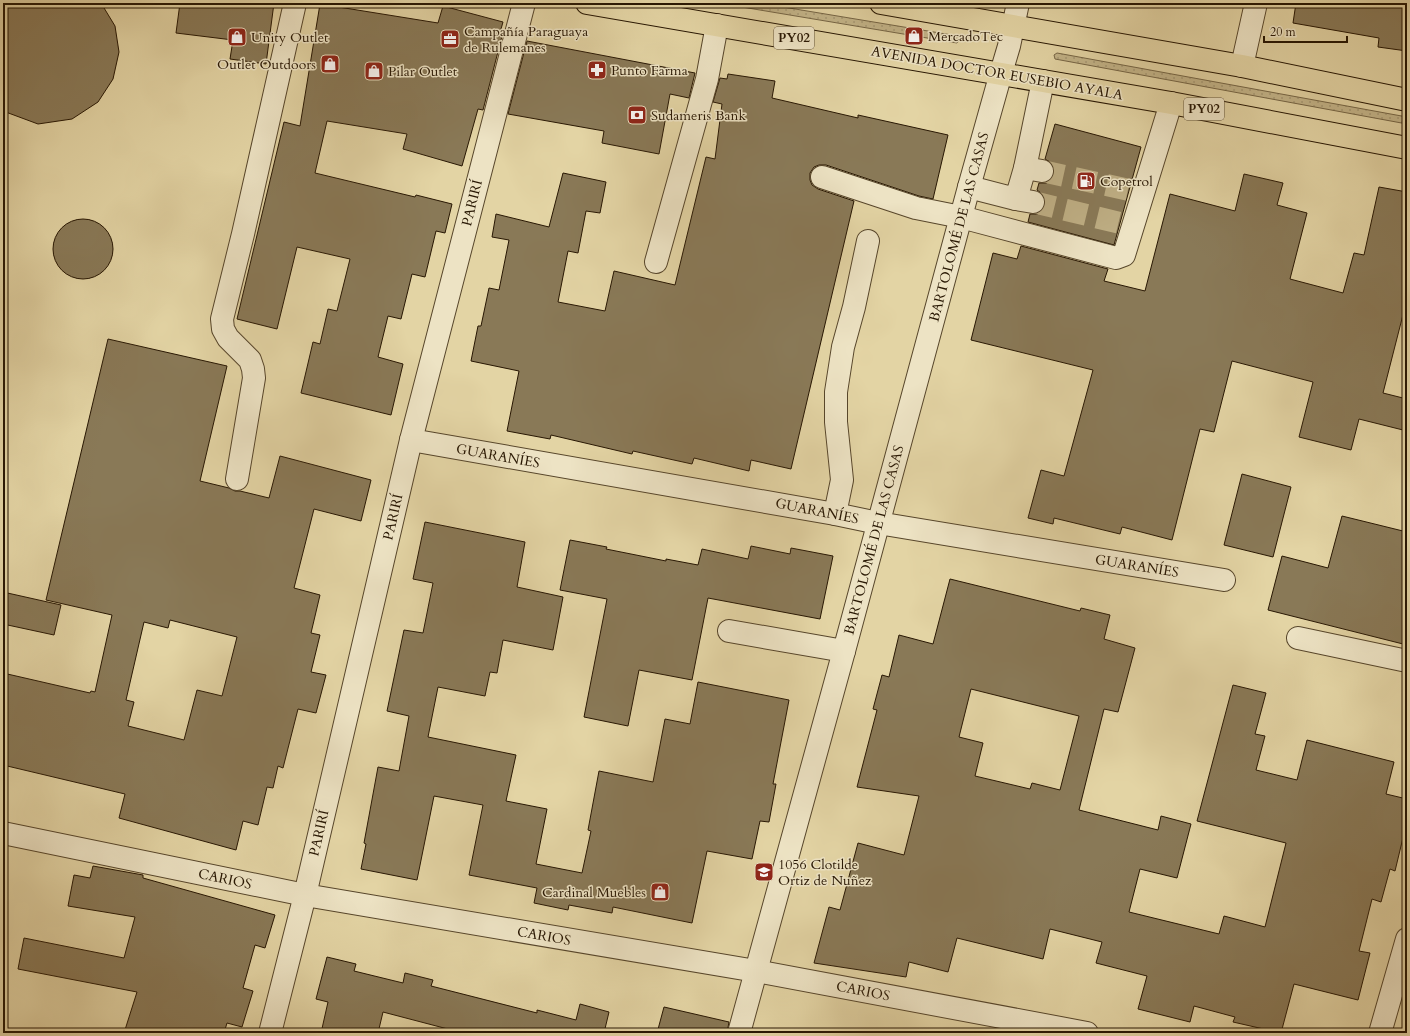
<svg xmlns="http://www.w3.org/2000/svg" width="1410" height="1036" font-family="Cardo,serif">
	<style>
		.grass { fill: url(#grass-dots); stroke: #766646 }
		.building { fill: #897957; stroke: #281703; fill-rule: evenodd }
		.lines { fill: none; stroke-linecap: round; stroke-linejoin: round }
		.minor-tunnel { stroke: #beae84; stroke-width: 22; stroke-dasharray: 22 11; stroke-linecap: butt }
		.minor-casing { stroke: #57462b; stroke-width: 24 }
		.highway-casing { stroke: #281703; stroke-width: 24 }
		.minor { stroke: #ede3c4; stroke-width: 22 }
		.highway { stroke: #e3d4a4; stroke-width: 22 }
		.labels { text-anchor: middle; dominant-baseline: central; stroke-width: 3; stroke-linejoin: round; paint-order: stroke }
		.shield { fill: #ede3c4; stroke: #63543d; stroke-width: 1 }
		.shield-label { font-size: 13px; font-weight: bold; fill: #281703 }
		.poi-label { font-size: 14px; fill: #281703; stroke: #ede3c4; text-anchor: start }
		.street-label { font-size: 14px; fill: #281703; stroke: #ede3c4 }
	</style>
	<defs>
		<pattern id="grass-dots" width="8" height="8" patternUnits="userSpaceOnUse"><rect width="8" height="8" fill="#c3b489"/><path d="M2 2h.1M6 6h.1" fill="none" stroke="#a89a75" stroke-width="1.8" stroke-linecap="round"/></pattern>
	</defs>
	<rect width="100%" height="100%" fill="#e3d4a4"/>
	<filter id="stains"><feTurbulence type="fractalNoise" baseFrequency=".005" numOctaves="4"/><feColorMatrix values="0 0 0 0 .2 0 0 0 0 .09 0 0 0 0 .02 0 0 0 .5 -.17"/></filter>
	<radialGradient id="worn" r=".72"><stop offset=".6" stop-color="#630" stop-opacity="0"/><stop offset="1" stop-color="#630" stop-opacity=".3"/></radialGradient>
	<g class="grass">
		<path d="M 718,3 L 759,3 L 958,36 L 960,39 L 957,43 Z"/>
		<path d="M 1057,53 L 1407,117 L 1407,124 L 1055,59 L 1054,55 Z"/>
	</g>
	<g class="building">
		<path d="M 3,3 L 101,3 L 115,26 L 119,52 L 113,79 L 98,102 L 72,119 L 38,124 L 3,111 Z"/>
		<path d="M 180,3 L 274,3 L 266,64 L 230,59 L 233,40 L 176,33 Z"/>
		<path d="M 1296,3 L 1407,3 L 1407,51 L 1378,47 L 1379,38 L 1293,23 Z"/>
		<path d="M 320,4 L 438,23 L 443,6 L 503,22 L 499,36 L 502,36 L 483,110 L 478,109 L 462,166 L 403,149 L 407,134 L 327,121 L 315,173 L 415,197 L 416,195 L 452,204 L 445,233 L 436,231 L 425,277 L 412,274 L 401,319 L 388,316 L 378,357 L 403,364 L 391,415 L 301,393 L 313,342 L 320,344 L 328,309 L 337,311 L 350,259 L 297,247 L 277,329 L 237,319 L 284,122 L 300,126 Z"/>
		<path d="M 527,41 L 695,73 L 689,98 L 670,94 L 659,154 L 602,143 L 604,131 L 508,114 Z"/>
		<path d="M 728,74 L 775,81 L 772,98 L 858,118 L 858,115 L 948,135 L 933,199 L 919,196 L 826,165 L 819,165 L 814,167 L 810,173 L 810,180 L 812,185 L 818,189 L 854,201 L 791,469 L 751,460 L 749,471 L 694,458 L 692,464 L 633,451 L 632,454 L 551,435 L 550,439 L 507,431 L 519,371 L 471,361 L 478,326 L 481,326 L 489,288 L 499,290 L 509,240 L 492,237 L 496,214 L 549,227 L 563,173 L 606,182 L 600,213 L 586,211 L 578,253 L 568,251 L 558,302 L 605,311 L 614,271 L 675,285 L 706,157 L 715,159 L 722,104 L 713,102 L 720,78 L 727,79 Z"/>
		<path d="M 1055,124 L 1141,147 L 1114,245 L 1028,222 L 1030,214 L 1038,214 L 1042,210 L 1045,205 L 1045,197 L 1041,193 L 1037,190 L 1039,183 L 1047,183 L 1051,179 L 1054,174 L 1054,166 L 1050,162 L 1045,159 Z"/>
		<path d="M 1244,174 L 1283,183 L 1277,205 L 1307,213 L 1290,279 L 1343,293 L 1354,253 L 1364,255 L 1379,187 L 1407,192 L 1407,299 L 1383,393 L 1407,399 L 1407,431 L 1359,419 L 1351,450 L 1299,437 L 1313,382 L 1232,361 L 1214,432 L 1200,429 L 1172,540 L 1122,527 L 1120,534 L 1054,518 L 1053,524 L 1028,518 L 1041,470 L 1064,476 L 1093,370 L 971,340 L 993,253 L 1017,259 L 1021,246 L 1108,269 L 1104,281 L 1145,291 L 1170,194 L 1235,211 Z"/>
		<circle cx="83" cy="249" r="30"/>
		<path d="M 108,339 L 227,366 L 200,481 L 229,488 L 235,491 L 240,491 L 269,498 L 280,456 L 371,480 L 361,521 L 314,509 L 294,588 L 320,595 L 311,633 L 320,635 L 311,672 L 326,675 L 316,713 L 298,709 L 283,768 L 278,766 L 273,788 L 267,787 L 258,825 L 243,821 L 236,850 L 119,818 L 125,794 L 3,765 L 3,673 L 90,693 L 91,691 L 95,692 L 112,615 L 46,600 ZM 170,620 L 237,637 L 222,696 L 197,690 L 184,740 L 128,726 L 134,702 L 126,700 L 144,622 L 168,628 Z"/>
		<path d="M 1242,474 L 1291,487 L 1273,557 L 1224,545 Z"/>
		<path d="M 1342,516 L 1407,532 L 1407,645 L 1268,610 L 1282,556 L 1328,568 Z"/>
		<path d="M 425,522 L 525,542 L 517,587 L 563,597 L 553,650 L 503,640 L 497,673 L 490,672 L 485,696 L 438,687 L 428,737 L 516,755 L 506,801 L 547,809 L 536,864 L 582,873 L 591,831 L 588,830 L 599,771 L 653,782 L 665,719 L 690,724 L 698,682 L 789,700 L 773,784 L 776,784 L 769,822 L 760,821 L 752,859 L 707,851 L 692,923 L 613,907 L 612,913 L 569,905 L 568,910 L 534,903 L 537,888 L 469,875 L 483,805 L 434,796 L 417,880 L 361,869 L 366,844 L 364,843 L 378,767 L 399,771 L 409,716 L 387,711 L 404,630 L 423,633 L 433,583 L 413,579 Z"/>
		<path d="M 570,540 L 607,547 L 606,549 L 666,561 L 666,559 L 698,565 L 702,549 L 748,559 L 751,546 L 790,554 L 791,548 L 833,556 L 820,619 L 708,598 L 692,680 L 639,670 L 628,726 L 584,717 L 607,599 L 560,590 Z"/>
		<path d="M 950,579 L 1080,611 L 1081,608 L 1110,615 L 1104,639 L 1135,648 L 1118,712 L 1104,709 L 1079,810 L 1158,830 L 1161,816 L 1191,824 L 1177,878 L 1140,869 L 1129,912 L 1219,934 L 1224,916 L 1265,927 L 1286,843 L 1197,821 L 1233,685 L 1266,693 L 1255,734 L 1265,736 L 1256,770 L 1297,780 L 1307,740 L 1394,762 L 1386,794 L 1407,799 L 1407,821 L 1395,871 L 1390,869 L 1381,902 L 1372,899 L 1359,951 L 1370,953 L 1358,1000 L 1294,984 L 1281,1033 L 1233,1022 L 1235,1017 L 1194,1006 L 1190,1022 L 1138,1009 L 1147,976 L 1096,963 L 1102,942 L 1050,929 L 1043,959 L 957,938 L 948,972 L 909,962 L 906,977 L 814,963 L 829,907 L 840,910 L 858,843 L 904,855 L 919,796 L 857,787 L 877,710 L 873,709 L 882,675 L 889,677 L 899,635 L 933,644 ZM 971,689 L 1079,716 L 1060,790 L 1032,783 L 1030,789 L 975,776 L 983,743 L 959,737 Z"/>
		<path d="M 3,592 L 61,605 L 54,635 L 3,624 Z"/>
		<path d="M 93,866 L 143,875 L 143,878 L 275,915 L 265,948 L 255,945 L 243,988 L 253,991 L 242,1027 L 227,1023 L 224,1033 L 124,1033 L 137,992 L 18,969 L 24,938 L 124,958 L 135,917 L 68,906 L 74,875 L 90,878 Z"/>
		<path d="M 327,957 L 356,964 L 354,971 L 403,983 L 405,973 L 433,980 L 431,986 L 537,1013 L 537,1010 L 576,1020 L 580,1004 L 609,1012 L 604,1033 L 463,1033 L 383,1012 L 378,1033 L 321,1033 L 328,1002 L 316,999 Z"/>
		<path d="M 664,1007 L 729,1022 L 727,1033 L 657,1033 Z"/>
	</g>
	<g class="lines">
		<g class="minor-tunnel">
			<path d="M 1042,171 L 1129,190"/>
			<path d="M 1033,202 L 1120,223"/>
		</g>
		<g class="minor-casing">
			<g id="minor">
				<path d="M 1242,66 L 1256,3"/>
				<path d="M 1042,171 L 1025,168 L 1043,81"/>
				<path d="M 822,177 L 916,208 L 961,217 L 1116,258 L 1124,255 L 1171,103"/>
				<path d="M 969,187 L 1016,199 L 1025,168"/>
				<path d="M 1016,199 L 1033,202"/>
				<path d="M 656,262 L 707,79 L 717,25"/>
				<path d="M 411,440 L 835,514 L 878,523 L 1224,580"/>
				<path d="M 237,479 L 254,378 L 253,369 L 250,360 L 228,338 L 223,329 L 222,319 L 243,234 L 295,3"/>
				<path d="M 835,514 L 842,480 L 836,422 L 836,392 L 843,347 L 854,307 L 868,241"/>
				<path d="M 729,631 L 844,651"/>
				<path d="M 1298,638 L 1407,661"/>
				<path d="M 3,833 L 305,895 L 756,971 L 1087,1033"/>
				<path d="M 270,1033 L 305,895 L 411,440 L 524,3"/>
				<path d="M 739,1033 L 844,651 L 969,187 L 1001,73 L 1009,46 L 1018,3"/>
				<path d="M 1380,1033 L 1407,939"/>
			</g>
		</g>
		<g class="highway-casing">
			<g id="highway">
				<path d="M 587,3 L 1171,103 L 1407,148"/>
				<path d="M 881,3 L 1242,66 L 1407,100"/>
			</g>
		</g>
		<use href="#minor" class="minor"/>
		<use href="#highway" class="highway"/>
	</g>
	<defs>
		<g id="shop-square" transform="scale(1)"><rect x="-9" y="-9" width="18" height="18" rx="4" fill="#8f2418" stroke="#ede3c4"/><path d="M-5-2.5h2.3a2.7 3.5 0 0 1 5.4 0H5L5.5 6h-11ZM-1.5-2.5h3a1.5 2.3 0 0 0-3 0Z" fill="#fff"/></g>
		<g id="office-square" transform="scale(1)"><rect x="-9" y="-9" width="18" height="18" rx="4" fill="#8f2418" stroke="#ede3c4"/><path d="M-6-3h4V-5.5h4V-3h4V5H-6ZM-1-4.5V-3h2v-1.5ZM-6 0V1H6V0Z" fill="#fff"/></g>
		<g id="pharmacy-square" transform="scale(1)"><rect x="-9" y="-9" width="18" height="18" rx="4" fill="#8f2418" stroke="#ede3c4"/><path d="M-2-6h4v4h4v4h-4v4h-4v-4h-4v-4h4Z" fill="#fff"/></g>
		<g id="bank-square" transform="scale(1)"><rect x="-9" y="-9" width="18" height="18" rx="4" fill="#8f2418" stroke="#ede3c4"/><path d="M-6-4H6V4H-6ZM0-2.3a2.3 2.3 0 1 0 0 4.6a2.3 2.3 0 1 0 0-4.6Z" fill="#fff"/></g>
		<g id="fuel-square" transform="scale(1)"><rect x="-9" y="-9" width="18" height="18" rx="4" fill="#8f2418" stroke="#ede3c4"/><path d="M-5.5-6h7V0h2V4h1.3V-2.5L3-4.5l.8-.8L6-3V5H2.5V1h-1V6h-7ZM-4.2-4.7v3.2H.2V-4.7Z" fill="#fff"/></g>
		<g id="school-square" transform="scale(1)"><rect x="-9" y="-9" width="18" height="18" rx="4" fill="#8f2418" stroke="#ede3c4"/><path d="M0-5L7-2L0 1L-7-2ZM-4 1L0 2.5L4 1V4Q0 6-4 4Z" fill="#fff"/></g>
	</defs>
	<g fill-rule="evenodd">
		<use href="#shop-square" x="914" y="36"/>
		<use href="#shop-square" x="237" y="37"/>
		<use href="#office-square" x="450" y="39"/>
		<use href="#shop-square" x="330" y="64"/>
		<use href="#pharmacy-square" x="597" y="70"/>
		<use href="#shop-square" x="374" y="71"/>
		<use href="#bank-square" x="637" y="115"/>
		<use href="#fuel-square" x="1086" y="181"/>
		<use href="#school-square" x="764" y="872"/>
		<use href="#shop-square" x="660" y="892"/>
	</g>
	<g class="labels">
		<g class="shield">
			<rect x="774" y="27" width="40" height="22" rx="3"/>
			<rect x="1184" y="98" width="40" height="22" rx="3"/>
		</g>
		<g class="shield-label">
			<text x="794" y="38">PY02</text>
			<text x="1204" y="109">PY02</text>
		</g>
		<g class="poi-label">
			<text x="464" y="31">Campañía Paraguaya<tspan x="464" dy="16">de Rulemanes</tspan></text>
			<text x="928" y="36">MercadoTec</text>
			<text x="251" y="37">Unity Outlet</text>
			<text x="316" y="64" text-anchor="end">Outlet Outdoors</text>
			<text x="611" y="70">Punto Farma</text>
			<text x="388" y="71">Pilar Outlet</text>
			<text x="651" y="115">Sudameris Bank</text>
			<text x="1100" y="181">Copetrol</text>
			<text x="778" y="864">1056 Clotilde<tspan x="778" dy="16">Ortiz de Nuñez</tspan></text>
			<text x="646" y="892" text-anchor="end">Cardinal Muebles</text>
		</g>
		<g class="street-label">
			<text transform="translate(997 73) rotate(10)">AVENIDA DOCTOR EUSEBIO AYALA</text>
			<text transform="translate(472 203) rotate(-76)">PARIRÍ</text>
			<text transform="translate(959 227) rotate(-75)">BARTOLOMÉ DE LAS CASAS</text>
			<text transform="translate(498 456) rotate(10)">GUARANÍES</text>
			<text transform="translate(817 511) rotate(11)">GUARANÍES</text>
			<text transform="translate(393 517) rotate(-77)">PARIRÍ</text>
			<text transform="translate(874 540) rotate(-75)">BARTOLOMÉ DE LAS CASAS</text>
			<text transform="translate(1137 566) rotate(9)">GUARANÍES</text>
			<text transform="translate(319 833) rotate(-77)">PARIRÍ</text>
			<text transform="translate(225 879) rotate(12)">CARIOS</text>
			<text transform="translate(544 936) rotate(10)">CARIOS</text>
			<text transform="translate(863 991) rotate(11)">CARIOS</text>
		</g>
	</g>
	<rect width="1410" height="1036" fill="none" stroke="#e3d4a4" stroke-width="16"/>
	<rect x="4" y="4" width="1402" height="1028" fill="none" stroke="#281703" stroke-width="2"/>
	<rect x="8" y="8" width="1394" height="1020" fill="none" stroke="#281703"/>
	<path d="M1264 36v6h83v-6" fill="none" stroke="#281703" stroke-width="2"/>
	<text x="1270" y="36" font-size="12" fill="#281703" stroke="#ede3c4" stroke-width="3" paint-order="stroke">20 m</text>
	<rect width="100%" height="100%" filter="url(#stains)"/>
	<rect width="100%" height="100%" fill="url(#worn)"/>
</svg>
